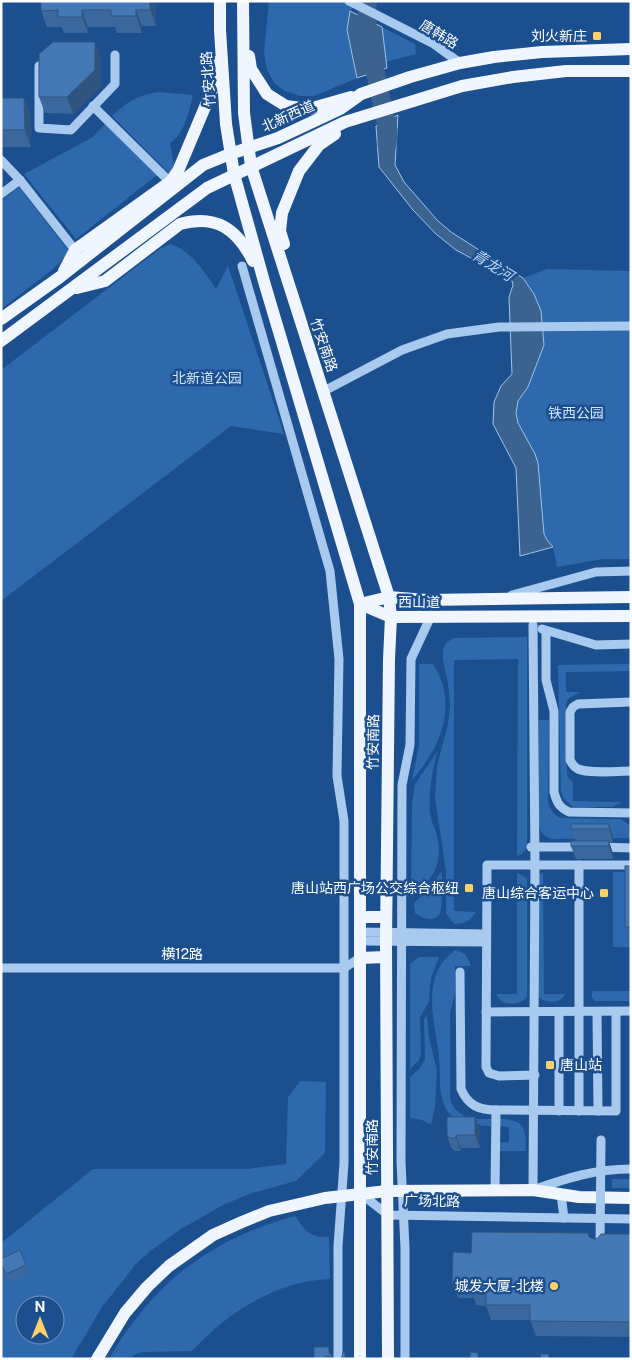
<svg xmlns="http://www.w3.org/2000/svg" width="632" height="1360" font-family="'Public Sans','Noto Sans SC',sans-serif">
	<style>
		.green { fill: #2e69ad; fill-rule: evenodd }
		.water { fill: #3c6290; stroke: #9cc4f0 }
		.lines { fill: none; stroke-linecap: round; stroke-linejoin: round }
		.river { stroke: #3c6290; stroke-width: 19 }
		.minor { stroke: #a9c9ee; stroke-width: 9 }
		.major { stroke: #f0f6ff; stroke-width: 12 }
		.minor-bridge { stroke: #a9c9ee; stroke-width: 9 }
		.wall { fill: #3a679d }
		.shaded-wall { fill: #305480 }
		.building { fill: #4478b7; stroke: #305480 }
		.poi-dot { fill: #ffd166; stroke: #1b4f8f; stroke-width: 2 }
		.labels { text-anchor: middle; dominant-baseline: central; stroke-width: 5; stroke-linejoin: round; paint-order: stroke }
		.street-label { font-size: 14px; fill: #fff; stroke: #1b4f8f }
		.poi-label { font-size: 14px; fill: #fff; stroke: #1b4f8f; text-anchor: end }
		.park-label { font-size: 14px; fill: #cfe3fa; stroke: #1b4f8f }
		.water-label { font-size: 15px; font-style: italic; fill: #b5d3f5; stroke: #1b4f8f }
	</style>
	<rect width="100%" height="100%" fill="#1b4f8f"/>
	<g class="green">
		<path d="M 269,1 L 354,1 C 343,29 352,50 357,78 L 314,96 L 300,96 L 285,91 L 275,84 L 267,70 L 264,52 Z"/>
		<path d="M 382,27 L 415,44 L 416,54 L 386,62 Z"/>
		<path d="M 158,92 L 193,95 C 189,111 185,134 170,143 L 175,171 L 170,174 L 112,116 C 128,101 137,96 158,92 Z"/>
		<path d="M 105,124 L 157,175 L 76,239 L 24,174 L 93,137 Z"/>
		<path d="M 19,187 L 68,250 L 68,254 L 52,270 L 1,309 L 1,201 Z"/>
		<path d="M 171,244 C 193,253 203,270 216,289 L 228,266 L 284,434 L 231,426 L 1,601 L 1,370 L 161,248 Z"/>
		<path d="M 547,269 L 631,271 L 631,559 L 603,559 L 557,567 L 553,547 L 547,540 L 544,534 L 538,463 L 535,454 L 518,423 L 516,413 L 518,401 L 528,387 L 541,311 L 523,278 Z"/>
		<path d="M 527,637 L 527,848 L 522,854 L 517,856 L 518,659 L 454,660 L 454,911 L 476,912 C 470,921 465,924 454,924 L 446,913 L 446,871 L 435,798 L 437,766 L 448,724 L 450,705 L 448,683 L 443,660 L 443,649 L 446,643 L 453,638 Z"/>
		<path d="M 419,664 L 433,664 C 459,705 441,747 412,780 L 419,745 Z"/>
		<path d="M 631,664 L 631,671 L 566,672 L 566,692 L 580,692 L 568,699 L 566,703 L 567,774 L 569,779 L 573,782 L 573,801 L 622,802 L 613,807 L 573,807 L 564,799 L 561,791 L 558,665 Z"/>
		<path d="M 539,720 L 549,720 L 548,803 C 551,810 553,814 560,818 L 620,819 L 631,826 L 631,838 L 551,839 C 543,836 541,833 539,825 Z"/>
		<path d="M 437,752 C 432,774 427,796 431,818 C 432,824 436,830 437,836 C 444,865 432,880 411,896 L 412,804 L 415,784 Z"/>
		<path d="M 441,872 C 443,879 442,888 442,896 C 441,901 442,908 440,913 C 435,924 422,918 415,913 L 414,903 L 428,890 Z"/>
		<path d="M 543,872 L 544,994 L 565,994 C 560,1004 549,1003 541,999 L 538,996 L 539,875 Z"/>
		<rect x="613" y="872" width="18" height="75"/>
		<path d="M 517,873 L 522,875 L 527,879 L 527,997 C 520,1005 509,1005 501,1001 L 496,994 L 517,994 Z"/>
		<path d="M 455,950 C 465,952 468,957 471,966 L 455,966 L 455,993 L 450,1014 L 450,1095 L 451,1102 L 454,1108 L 465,1117 L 472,1119 L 492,1119 L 491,1126 L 481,1126 L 480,1124 C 469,1124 456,1122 449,1113 C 437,1097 441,1076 439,1057 C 436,1031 427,1001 436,974 C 440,964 447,957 455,950 Z"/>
		<path d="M 419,957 L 439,957 L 431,978 L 429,1002 L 420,1017 L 421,1055 L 419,1060 L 410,1069 L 410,964 Z"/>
		<path d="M 592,991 L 631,991 L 631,1001 L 595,1001 L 592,998 Z"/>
		<path d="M 427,1015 L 429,1037 L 437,1071 L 435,1107 L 431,1125 L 422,1120 L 410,1118 L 410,1077 L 420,1068 L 425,1059 L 424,1019 Z"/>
		<path d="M 300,1081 L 326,1082 L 325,1153 L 296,1181 L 252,1193 L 223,1205 L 181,1229 L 149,1252 L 136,1264 L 102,1307 L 71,1359 L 1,1359 L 1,1243 L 93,1169 L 247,1169 L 286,1164 L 288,1097 ZM 25,1305 L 55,1305 L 55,1335 L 25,1335 Z"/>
		<path d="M 500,1119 C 525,1119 526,1129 526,1151 L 500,1151 L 500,1142 L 509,1142 L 509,1127 L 500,1126 Z"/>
		<rect x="612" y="1179" width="19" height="9"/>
		<path d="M 295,1216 C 306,1232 309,1237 329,1237 L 330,1279 C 276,1281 228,1312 192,1351 L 143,1352 L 136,1354 L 129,1359 L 109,1359 C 152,1284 211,1238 295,1216 Z"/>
	</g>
	<g class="water">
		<path d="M 350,11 L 382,27 L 387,68 L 357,78 L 347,30 Z"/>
		<path d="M 398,115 L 395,165 L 404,182 L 438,221 L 451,232 L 523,278 L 534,294 L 541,311 L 544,345 L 528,387 L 518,401 L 516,413 L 518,423 L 535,454 L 538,463 L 544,534 L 547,540 L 553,547 L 520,556 L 516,468 L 493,424 L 494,402 L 501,386 L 512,374 L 509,297 L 513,285 L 512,281 L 505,275 L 480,263 L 456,250 L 436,234 L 413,210 L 379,167 L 376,126 Z"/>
	</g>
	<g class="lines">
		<path class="river" d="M 367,1 L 367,34 L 388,131 L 387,145"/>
		<g class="minor">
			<path d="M 349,1 L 434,44 L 460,63"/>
			<path d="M 39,66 L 39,128 L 71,130 L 115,84 L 115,55"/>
			<path d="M 93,106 L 170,182"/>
			<path d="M 1,160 L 20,180 L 75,250"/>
			<path d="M 1,194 L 20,180"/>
			<path d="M 242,266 L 330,571 L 339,659 L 337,776 L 344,821 L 344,1163 L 338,1246 L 338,1359"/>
			<path d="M 324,391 L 402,350 L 447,334 L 499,327 L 631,326"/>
			<path d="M 512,595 L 596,572 L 631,571"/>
			<path d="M 533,625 L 535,865 L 533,1190 C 567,1178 595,1169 631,1169"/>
			<path d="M 542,629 L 596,645 L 631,644"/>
			<path d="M 546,631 L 546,680 L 554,711 L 554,792 C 557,803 559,807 569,812 L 631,813"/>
			<path d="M 631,702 L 578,704 L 573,707 L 570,712 L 570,760 C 572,764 574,767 578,769 C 590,774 617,771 631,771"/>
			<path d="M 531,847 L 583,847"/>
			<path d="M 601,847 L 631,848"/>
			<path d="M 579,865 L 579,1111"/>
			<path d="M 360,932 L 486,934"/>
			<path d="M 360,941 L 486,942"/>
			<path d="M 1,968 L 344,968 L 360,958"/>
			<path d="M 460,972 L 461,1089 C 468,1105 478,1110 496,1110"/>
			<path d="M 486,1012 L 631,1011"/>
			<path d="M 559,1012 L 559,1111"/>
			<path d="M 597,1013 L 598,1111"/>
			<path d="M 535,1075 L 499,1076 L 489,1073 L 486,1067 L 487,865 L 631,865"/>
			<path d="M 495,1190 L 496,1110 L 616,1111 L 616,1013"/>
			<path d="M 360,1193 L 388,1215 L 631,1219"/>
			<path d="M 561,1194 L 564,1218"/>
			<path d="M 405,1359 L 405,1248 L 401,1162 L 402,785 L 410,745 L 411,659 L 430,618"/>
		</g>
		<g class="major">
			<path d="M 220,1 L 220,30 L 226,124 L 234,174 L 265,285 L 360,604 L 360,1359"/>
			<path d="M 243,1 L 244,113 L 251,166 L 389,597 L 391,617 L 389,659 L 386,941 L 388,1359"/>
			<path d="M 249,56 L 251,69 L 267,94 L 286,106 L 309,109 L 351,97"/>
			<path d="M 284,244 L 280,231 L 282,213 L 299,171 L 319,145 L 335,134"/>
			<path d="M 64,271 L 75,250 L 170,182 L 178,171 L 213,88 L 216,62"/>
			<path d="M 77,288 L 105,281 L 180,224 C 216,214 237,229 253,261"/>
			<path d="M 1,319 L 60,277 L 203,165 L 230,154 L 278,138 L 340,109 L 361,94 L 410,77 L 460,63 L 494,57 L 542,52 L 631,49"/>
			<path d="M 1,341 L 207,188 L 345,122 L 462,86 L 513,77 L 566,71 L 631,71"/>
			<path d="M 360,604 L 391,617 L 631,616"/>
			<path d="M 360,604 L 389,597 L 426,600 L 631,597"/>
			<path d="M 360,917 L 386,917"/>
			<path d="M 360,958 L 386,957"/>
			<path d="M 97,1359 L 125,1313 L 147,1287 L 169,1266 L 213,1235 L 242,1222 L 269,1211 L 325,1198 L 387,1191 L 533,1190 L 579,1197 L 631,1198"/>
		</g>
		<path class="minor-bridge" d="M 600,1245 L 601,1140"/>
	</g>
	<g class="wall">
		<path d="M 156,1 L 156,26 L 142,26 L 142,33 L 117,33 L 115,27 L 88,27 L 88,33 L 64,33 L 61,27 L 47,27 L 41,11 Z"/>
		<path d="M 95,42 L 101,58 L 101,87 L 73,114 L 45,113 L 39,97 Z"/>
		<path d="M 1,98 L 24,98 L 30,114 L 31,147 L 1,147 Z"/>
		<path d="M 609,824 L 613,837 L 613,842 L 609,842 L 613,854 L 613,859 L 576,859 L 571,846 L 576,841 L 571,829 Z"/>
		<path d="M 631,866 L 631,942 L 625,927 Z"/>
		<path d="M 475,1117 L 480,1129 L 480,1148 L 461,1148 L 461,1151 L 455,1151 L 451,1148 L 447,1135 Z"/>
		<path d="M 631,1234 L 631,1337 L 536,1336 L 530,1320 L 491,1320 L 486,1306 L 476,1305 L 474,1298 L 458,1298 L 452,1283 L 471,1253 L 589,1237 L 594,1239 Z"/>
		<path d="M 1,1264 L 26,1265 L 29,1273 L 9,1282 Z"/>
		<path d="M 314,1347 L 332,1356 L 333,1359 L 314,1359 Z"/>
	</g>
	<g class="shaded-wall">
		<path d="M 150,1 L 156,1 L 156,26 L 150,10 Z"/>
		<path d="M 82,10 L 88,27 L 88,33 L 82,17 Z"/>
		<path d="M 136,10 L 142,26 L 142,33 L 136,16 Z"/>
		<path d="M 95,42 L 101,58 L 101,87 L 73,114 L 67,97 Z"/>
		<path d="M 24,98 L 30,114 L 31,147 L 25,130 Z"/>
		<path d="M 609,824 L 613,837 L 613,842 L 609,829 Z"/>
		<path d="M 609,841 L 613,854 L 613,859 L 609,846 Z"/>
		<path d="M 475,1117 L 480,1129 L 480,1148 L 475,1135 Z"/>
		<path d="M 456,1135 L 461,1148 L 461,1151 L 456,1138 Z"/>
	</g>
	<g class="building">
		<path d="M 41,1 L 150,1 L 150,10 L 136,10 L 136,16 L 111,16 L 111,10 L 82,10 L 82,17 L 58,17 L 58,10 L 41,11 Z"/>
		<path d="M 53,42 L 95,42 L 95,70 L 67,97 L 39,97 L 39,54 Z"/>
		<path d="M 1,98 L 24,98 L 25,130 L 1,130 Z"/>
		<rect x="571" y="824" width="38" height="5"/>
		<rect x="571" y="841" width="38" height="5"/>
		<rect x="625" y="866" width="6" height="61"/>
		<path d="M 447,1117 L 475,1117 L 475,1135 L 456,1135 L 456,1138 L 450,1138 L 447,1135 Z"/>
		<path d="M 472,1232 L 588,1233 L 589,1237 L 594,1239 L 598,1238 L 601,1234 L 631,1234 L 631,1322 L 530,1321 L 530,1305 L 486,1305 L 486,1291 L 471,1291 L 471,1284 L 452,1283 L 453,1252 L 471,1253 Z"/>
		<path d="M 20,1250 L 26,1265 L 6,1274 L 1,1263 L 1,1259 Z"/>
		<path d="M 314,1347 L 329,1347 L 329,1353 L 332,1356 L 325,1356 L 325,1359 L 314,1359 Z"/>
		<path d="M 343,1352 L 345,1352 L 345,1359 L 341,1359 L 342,1357 Z"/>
		<path d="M 470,1352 L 478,1353 L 478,1359 L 470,1359 Z"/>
		<path d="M 541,1354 L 549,1354 L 549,1359 L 540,1359 Z"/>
	</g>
	<g class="poi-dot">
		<rect x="592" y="31" width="10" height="10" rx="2.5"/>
		<rect x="464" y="883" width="10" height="10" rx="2.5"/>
		<rect x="599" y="888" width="10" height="10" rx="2.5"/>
		<rect x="545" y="1060" width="10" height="10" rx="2.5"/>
		<circle cx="554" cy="1286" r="5"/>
	</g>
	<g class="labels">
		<g class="street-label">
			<text transform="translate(439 34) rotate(31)">唐韩路</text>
			<text transform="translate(208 79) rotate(-94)">竹安北路</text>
			<text transform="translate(288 116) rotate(-24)">北新西道</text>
			<text transform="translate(324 345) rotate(71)">竹安南路</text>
			<text transform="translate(419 602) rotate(1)">西山道</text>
			<text transform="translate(373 742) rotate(-89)">竹安南路</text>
			<text x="182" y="954">横12路</text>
			<text transform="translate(372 1147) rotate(-90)">竹安南路</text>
			<text transform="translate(432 1201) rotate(1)">广场北路</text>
		</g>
		<g class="poi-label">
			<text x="587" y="36">刘火新庄</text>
			<text x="459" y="888">唐山站西广场公交综合枢纽</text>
			<text x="594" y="893">唐山综合客运中心</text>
			<text x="560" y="1065" text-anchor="start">唐山站</text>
			<text x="544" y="1286">城发大厦-北楼</text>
		</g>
		<g class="park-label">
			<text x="207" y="378">北新道公园</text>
			<text x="576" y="413">铁西公园</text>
		</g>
		<g class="water-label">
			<text transform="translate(493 265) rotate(32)">青龙河</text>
		</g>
	</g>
	<rect width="632" height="1360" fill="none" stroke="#ffffff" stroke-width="5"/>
	<g transform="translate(40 1320)"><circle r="24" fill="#1b4f8f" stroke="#7695bc"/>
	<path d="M0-4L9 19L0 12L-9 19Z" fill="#ffd166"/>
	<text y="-8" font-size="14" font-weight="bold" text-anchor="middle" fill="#ffffff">N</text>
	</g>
</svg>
